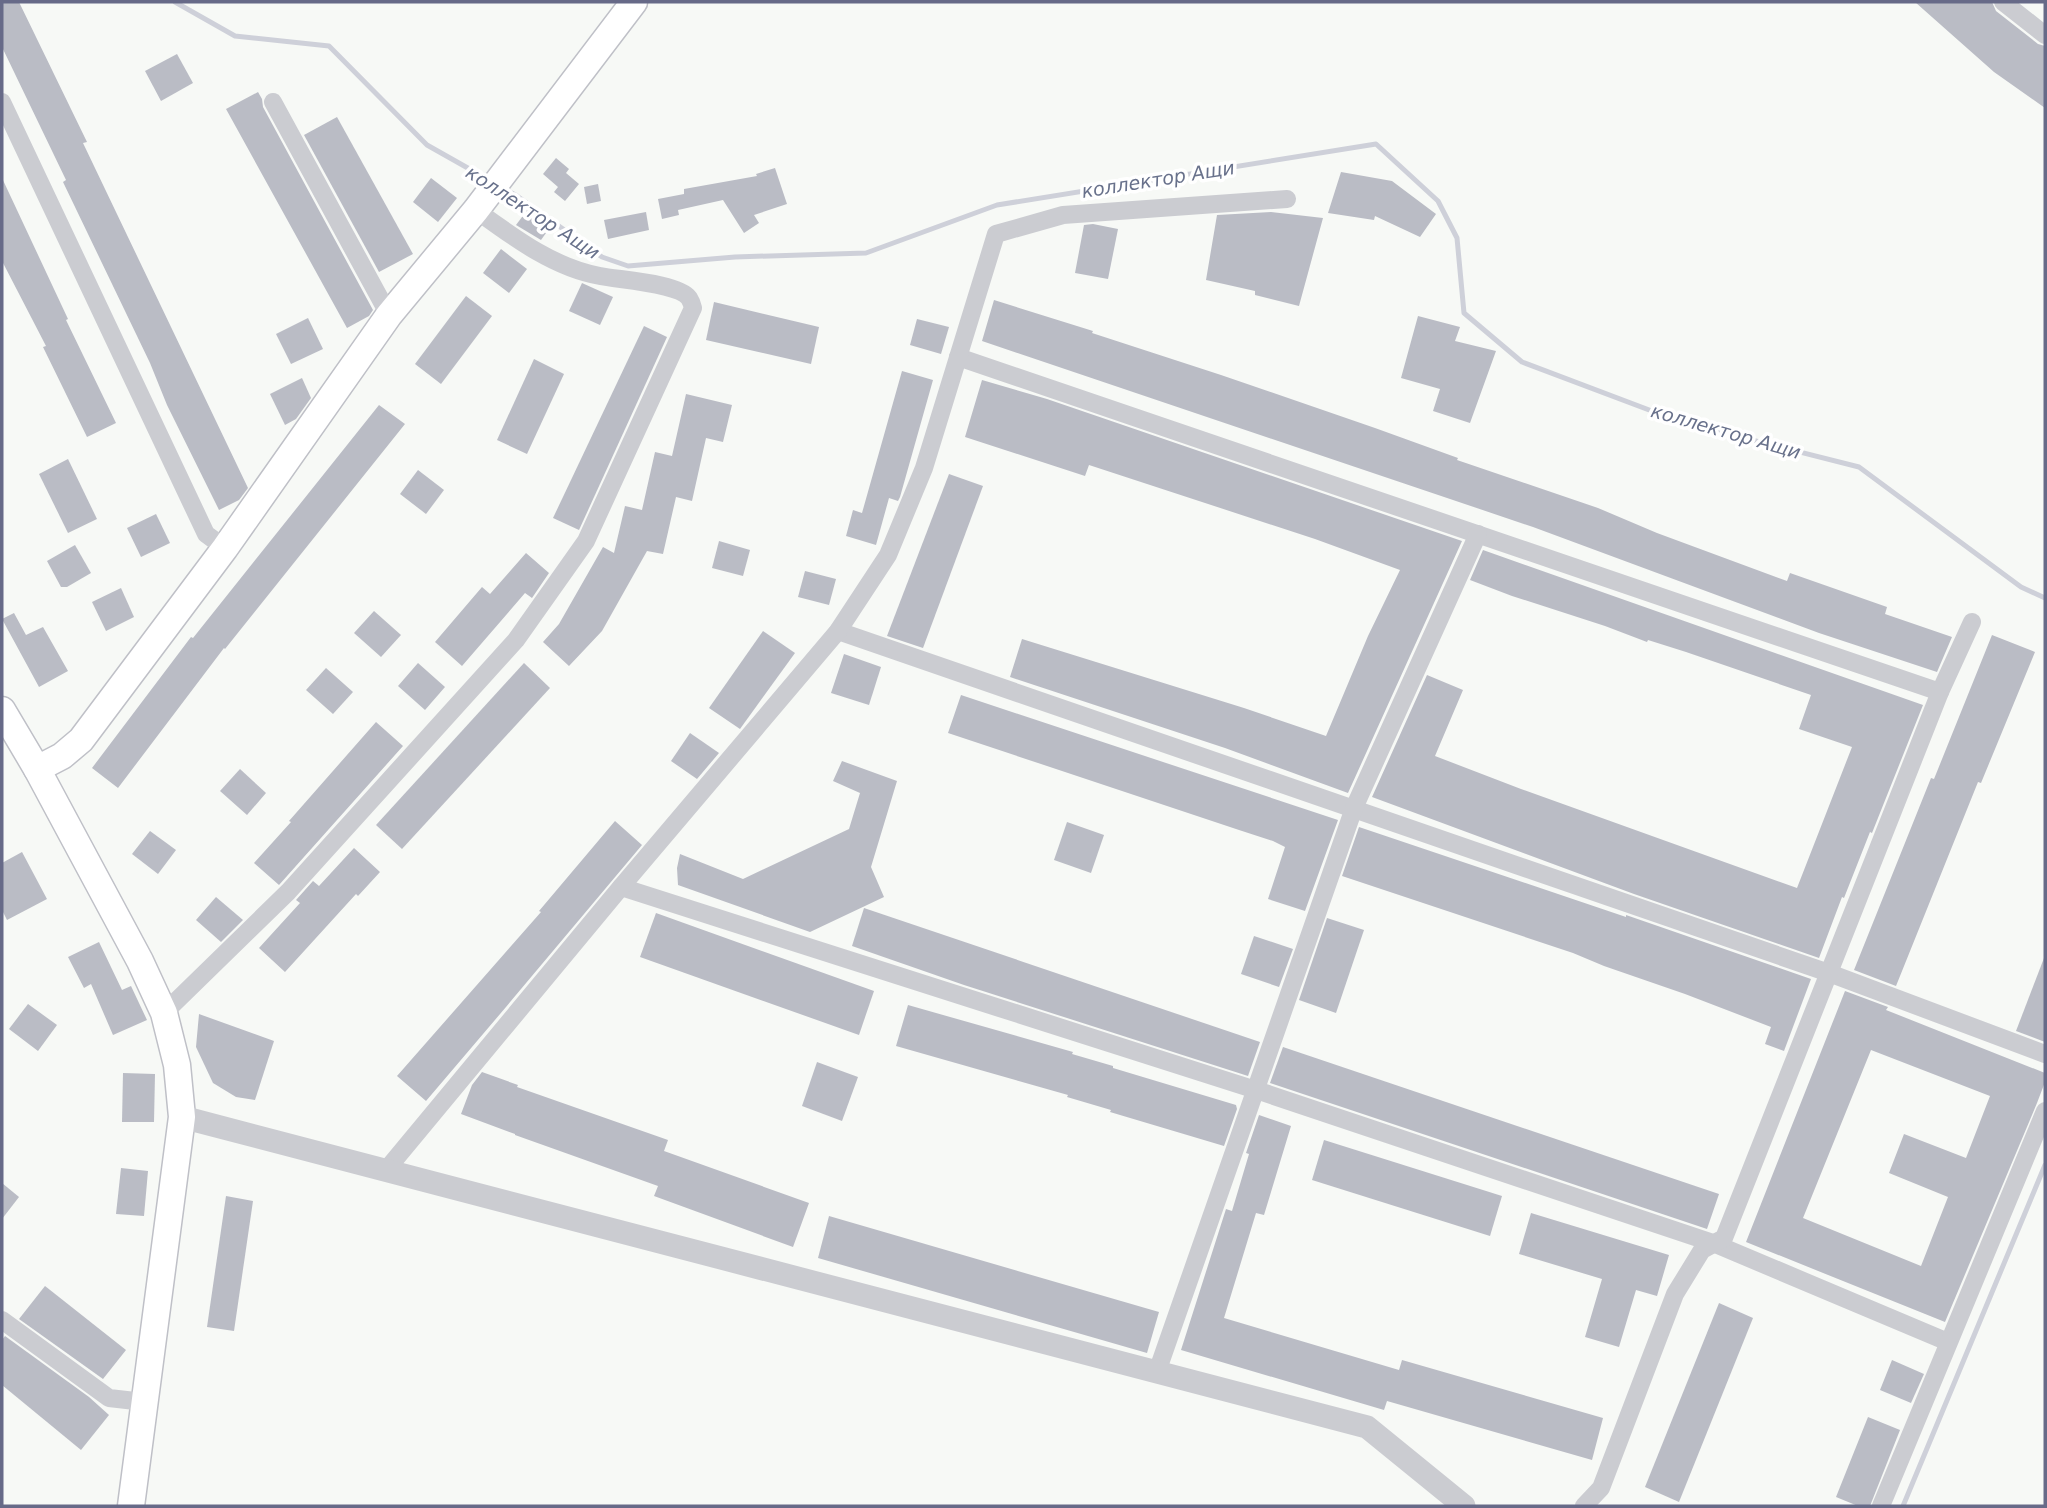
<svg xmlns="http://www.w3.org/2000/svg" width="2047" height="1508" font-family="'DejaVu Sans',sans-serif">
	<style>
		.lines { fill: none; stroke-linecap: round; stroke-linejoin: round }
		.stream { stroke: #ced0d9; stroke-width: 5 }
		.building { fill: #babcc5; fill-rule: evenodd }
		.secondary-casing { stroke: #bfc0c7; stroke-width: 29 }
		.minor { stroke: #cbccd1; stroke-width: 18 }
		.tertiary { stroke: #cbccd1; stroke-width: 23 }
		.secondary { stroke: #fff; stroke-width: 26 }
		.labels { text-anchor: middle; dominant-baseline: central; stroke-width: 7; stroke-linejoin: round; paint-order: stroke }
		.water-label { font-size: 19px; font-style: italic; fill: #68718b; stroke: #fff }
	</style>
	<rect width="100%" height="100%" fill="#f7f9f6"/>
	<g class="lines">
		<g class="stream">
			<path d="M 175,2 L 235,36 L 329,46 L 427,145 L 489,180"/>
			<path d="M 501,187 L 517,196 L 602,257 L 628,266 L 735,257 L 866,253 L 997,205 L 1376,144 L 1438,201 L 1457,238 L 1464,313 L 1522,362 L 1681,422 L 1859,467 L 2021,587 L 2045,598"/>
			<path d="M 1903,1506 L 2045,1165"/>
		</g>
	</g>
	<g class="building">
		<path d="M 2,2 L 19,2 L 87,142 L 83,143 L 248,488 L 239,500 L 219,510 L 167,405 L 150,363 L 63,182 L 66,180 L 2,47 Z"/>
		<path d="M 1915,2 L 1992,2 L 1996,11 L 2038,44 L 2045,46 L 2045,108 L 1994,72 Z"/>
		<path d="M 177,54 L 193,83 L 161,101 L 145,71 Z"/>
		<path d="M 258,92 L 262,99 L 263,107 L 373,310 L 369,316 L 347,328 L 226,109 Z"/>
		<path d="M 337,117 L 413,254 L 379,272 L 304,135 Z"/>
		<path d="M 556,158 L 569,169 L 566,173 L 579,184 L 565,201 L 554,192 L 558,187 L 543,174 Z"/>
		<path d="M 775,168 L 787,204 L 754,215 L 759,223 L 744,233 L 723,200 L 678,210 L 679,215 L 662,219 L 658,199 L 684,194 L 684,189 L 757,176 L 756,174 Z"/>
		<path d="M 1341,172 L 1392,181 L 1436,214 L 1420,237 L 1375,216 L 1374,220 L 1328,213 Z"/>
		<path d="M 2,178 L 68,319 L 66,320 L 116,423 L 87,437 L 43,347 L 46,346 L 2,261 Z"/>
		<path d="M 431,178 L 457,198 L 438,222 L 413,202 Z"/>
		<path d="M 598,184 L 601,201 L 587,204 L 584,187 Z"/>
		<path d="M 528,209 L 551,226 L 541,240 L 516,225 Z"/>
		<path d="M 646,212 L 649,230 L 608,239 L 604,220 Z"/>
		<path d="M 1271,212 L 1323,218 L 1299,306 L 1255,295 L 1255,291 L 1206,280 L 1217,215 Z"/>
		<path d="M 1093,224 L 1118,229 L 1108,279 L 1075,273 L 1084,225 Z"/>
		<path d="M 501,249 L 527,269 L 509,293 L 483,273 Z"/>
		<path d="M 582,283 L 613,297 L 600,325 L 569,311 Z"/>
		<path d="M 466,296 L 492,316 L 441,384 L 415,364 Z"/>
		<path d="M 994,300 L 1093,331 L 1092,333 L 1221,375 L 1375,428 L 1458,458 L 1457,460 L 1598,508 L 1657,533 L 1787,581 L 1790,573 L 1887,607 L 1885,614 L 1952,637 L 1937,672 L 1819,633 L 1533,527 L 982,341 Z"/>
		<path d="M 714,302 L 819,327 L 811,364 L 706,340 Z"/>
		<path d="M 1418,316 L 1460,327 L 1455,341 L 1496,351 L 1470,423 L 1433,411 L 1440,389 L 1401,378 Z"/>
		<path d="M 308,318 L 323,349 L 291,364 L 276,334 Z"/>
		<path d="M 917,319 L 949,327 L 941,354 L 910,345 Z"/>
		<path d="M 644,326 L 667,337 L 579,530 L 553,518 Z"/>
		<path d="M 534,359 L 564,374 L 527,454 L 497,440 Z"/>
		<path d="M 902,371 L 933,380 L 900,497 L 898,501 L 889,498 L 876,545 L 846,536 L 853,510 L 862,513 Z"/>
		<path d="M 302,378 L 311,398 L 296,419 L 285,425 L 270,394 Z"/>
		<path d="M 982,380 L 1047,399 L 1462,541 L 1348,793 L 1225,748 L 1010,677 L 1022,639 L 1244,708 L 1326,736 L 1368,636 L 1400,570 L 1315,539 L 1089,465 L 1085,476 L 965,437 Z"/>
		<path d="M 686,394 L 732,405 L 723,442 L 706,438 L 692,501 L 676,497 L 663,554 L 647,551 L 602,631 L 569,666 L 543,642 L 559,624 L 603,547 L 614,553 L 625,506 L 642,510 L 655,452 L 672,456 Z"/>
		<path d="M 379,405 L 405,424 L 225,649 L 224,648 L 118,788 L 92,768 L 191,637 L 193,638 Z"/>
		<path d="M 68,459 L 97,519 L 68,533 L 39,474 Z"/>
		<path d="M 418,470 L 444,490 L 426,514 L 400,494 Z"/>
		<path d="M 949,474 L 983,486 L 923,648 L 887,636 Z"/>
		<path d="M 156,514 L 170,543 L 141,557 L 127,528 Z"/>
		<path d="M 719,541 L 750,550 L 743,576 L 712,568 Z"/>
		<path d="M 75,545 L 91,573 L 67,587 L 61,587 L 47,561 Z"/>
		<path d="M 1483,550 L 1923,705 L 1872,833 L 1870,832 L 1844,898 L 1842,897 L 1819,958 L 1634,894 L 1372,797 L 1427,675 L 1463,690 L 1435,756 L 1521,789 L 1797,888 L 1852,747 L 1799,729 L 1811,695 L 1686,652 L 1648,640 L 1647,642 L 1605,626 L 1512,596 L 1470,580 Z"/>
		<path d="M 526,553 L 549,573 L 532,598 L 525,593 L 462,666 L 435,642 L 482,587 L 490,594 Z"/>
		<path d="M 805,571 L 836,579 L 829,605 L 798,597 Z"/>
		<path d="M 121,588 L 134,617 L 106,631 L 92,602 Z"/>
		<path d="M 374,611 L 401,635 L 381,657 L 354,633 Z"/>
		<path d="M 14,613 L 26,635 L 43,627 L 68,671 L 39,687 L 2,619 Z"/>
		<path d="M 763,631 L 795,653 L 740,729 L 709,708 Z"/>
		<path d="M 1992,635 L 2035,652 L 1981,783 L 1978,782 L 1896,986 L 1854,970 L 1931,778 L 1934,779 Z"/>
		<path d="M 844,654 L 881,667 L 869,705 L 831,693 Z"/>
		<path d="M 418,663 L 445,687 L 425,710 L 398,686 Z"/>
		<path d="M 524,663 L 550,688 L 402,849 L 376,825 Z"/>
		<path d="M 326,668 L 353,692 L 333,714 L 306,690 Z"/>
		<path d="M 961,695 L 1338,820 L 1305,911 L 1268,899 L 1285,847 L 1273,841 L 1239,830 L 948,733 Z"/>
		<path d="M 376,722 L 403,746 L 279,885 L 254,863 L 291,822 L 289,821 Z"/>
		<path d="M 690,733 L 719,753 L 697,779 L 671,761 Z"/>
		<path d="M 842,761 L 897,781 L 871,867 L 884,897 L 810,932 L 678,885 L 677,868 L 680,854 L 743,879 L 849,829 L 860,793 L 833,781 Z"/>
		<path d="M 240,769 L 266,793 L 247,815 L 220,791 Z"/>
		<path d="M 615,821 L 642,845 L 506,1007 L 426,1101 L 397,1076 L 541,912 L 539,911 Z"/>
		<path d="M 1067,822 L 1104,835 L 1091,873 L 1054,860 Z"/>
		<path d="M 1359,827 L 1626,917 L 1626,915 L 1811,979 L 1784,1051 L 1765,1044 L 1771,1027 L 1685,994 L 1604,966 L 1573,953 L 1342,876 Z"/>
		<path d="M 150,831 L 176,850 L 158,874 L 132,854 Z"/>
		<path d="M 354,848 L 380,872 L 358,896 L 356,894 L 285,972 L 259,948 L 300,903 L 296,900 L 313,881 L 319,886 Z"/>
		<path d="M 22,852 L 47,899 L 7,920 L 2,910 L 2,863 Z"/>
		<path d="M 216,897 L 243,920 L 221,942 L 196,920 Z"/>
		<path d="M 864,908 L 1260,1042 L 1248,1076 L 964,985 L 852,946 Z"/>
		<path d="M 656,913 L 874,991 L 859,1035 L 640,957 Z"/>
		<path d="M 1327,918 L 1364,930 L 1336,1013 L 1299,1000 Z"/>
		<path d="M 1254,936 L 1293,949 L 1279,987 L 1241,974 Z"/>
		<path d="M 99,942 L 122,990 L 131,986 L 147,1020 L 113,1035 L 91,984 L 84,988 L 68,957 Z"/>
		<path d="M 2044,958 L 2045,959 L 2045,1042 L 2016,1031 Z"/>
		<path d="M 1845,991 L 1888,1007 L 1886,1010 L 2045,1073 L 2045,1082 L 2037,1103 L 1945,1322 L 1746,1242 ZM 1871,1050 L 1990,1096 L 1966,1158 L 1904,1134 L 1889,1173 L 1948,1197 L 1921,1266 L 1803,1218 Z"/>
		<path d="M 28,1004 L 57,1025 L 38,1051 L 9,1029 Z"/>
		<path d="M 908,1005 L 1073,1052 L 1072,1054 L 1113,1066 L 1113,1068 L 1236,1105 L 1237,1109 L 1224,1146 L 1110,1112 L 1111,1110 L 1067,1097 L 1068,1095 L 896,1046 Z"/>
		<path d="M 199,1014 L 274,1041 L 255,1100 L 236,1097 L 213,1083 L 196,1047 Z"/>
		<path d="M 1283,1047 L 1719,1194 L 1707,1229 L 1270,1083 Z"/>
		<path d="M 817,1062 L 858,1077 L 842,1121 L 802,1106 Z"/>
		<path d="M 482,1072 L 518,1085 L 517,1087 L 668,1140 L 664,1151 L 809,1203 L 793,1247 L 654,1196 L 658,1186 L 515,1135 L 515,1134 L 461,1114 L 472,1085 Z"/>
		<path d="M 123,1073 L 155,1074 L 154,1122 L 122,1122 Z"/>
		<path d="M 1259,1115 L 1291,1126 L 1264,1215 L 1256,1213 L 1224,1318 L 1399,1370 L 1402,1360 L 1603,1418 L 1592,1460 L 1387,1401 L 1384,1410 L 1181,1350 L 1226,1209 L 1232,1211 L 1249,1154 L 1246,1153 Z"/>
		<path d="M 1324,1140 L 1502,1196 L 1490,1236 L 1312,1180 Z"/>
		<path d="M 121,1168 L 148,1171 L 144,1216 L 116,1214 Z"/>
		<path d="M 2,1183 L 19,1197 L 2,1219 Z"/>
		<path d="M 226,1196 L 253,1201 L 234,1331 L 207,1327 Z"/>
		<path d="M 1531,1213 L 1669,1255 L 1657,1296 L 1636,1290 L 1619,1347 L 1585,1337 L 1602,1279 L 1519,1254 Z"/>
		<path d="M 829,1216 L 1159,1312 L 1147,1353 L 818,1258 Z"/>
		<path d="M 45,1286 L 126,1350 L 103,1379 L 19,1319 Z"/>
		<path d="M 1719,1303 L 1753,1318 L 1679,1502 L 1645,1487 Z"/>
		<path d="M 5,1336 L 89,1397 L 109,1415 L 81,1450 L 2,1385 L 2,1340 Z"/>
		<path d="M 1892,1360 L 1924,1374 L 1911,1403 L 1880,1390 Z"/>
		<path d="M 1868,1417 L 1900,1430 L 1870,1506 L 1858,1506 L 1836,1497 Z"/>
	</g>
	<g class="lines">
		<g class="secondary-casing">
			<g id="secondary">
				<path d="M 2,710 L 37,769 L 140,961 L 164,1013 L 177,1065 L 182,1117 L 131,1506"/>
				<path d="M 37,769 L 62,756 L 81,740 L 225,548 L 389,315 L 476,210 L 634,2"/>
			</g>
		</g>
		<g class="minor">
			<path d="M 2003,2 L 2045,35"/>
			<path d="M 2,102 L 206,534 L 225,548"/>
			<path d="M 273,102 L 389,315"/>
			<path d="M 958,357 L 1940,692"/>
			<path d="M 838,631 L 1829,973 L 2045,1054"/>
			<path d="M 621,887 L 1256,1090 L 1713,1243 L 1948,1342"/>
			<path d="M 164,1013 L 288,892 L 516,640 L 586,541 L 693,308 C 692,304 691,301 689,298 C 678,283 619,280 600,276 C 554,268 513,237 476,210"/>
			<path d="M 387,1169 L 621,887 L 838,631 L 888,555 L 924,468 L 996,234 L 1063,215 L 1287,199"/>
			<path d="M 2,1320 L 109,1398 L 144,1402"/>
			<path d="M 1157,1372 L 1354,808 L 1478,534"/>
			<path d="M 1584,1506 L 1601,1488 L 1675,1294 L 1702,1250 L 1724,1238 L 1940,692 L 1972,622"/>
			<path d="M 1881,1506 L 2045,1111"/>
		</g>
		<path class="tertiary" d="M 182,1117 L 1367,1427 L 1464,1506"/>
		<use href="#secondary" class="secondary"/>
	</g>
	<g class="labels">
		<g class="water-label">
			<text transform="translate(1158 179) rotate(-9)">коллектор Ащи</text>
			<text transform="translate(533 212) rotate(33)">коллектор Ащи</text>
			<text transform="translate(1726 431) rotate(16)">коллектор Ащи</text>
		</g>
	</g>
	<rect width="2047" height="1508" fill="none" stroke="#676a88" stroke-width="7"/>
</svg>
